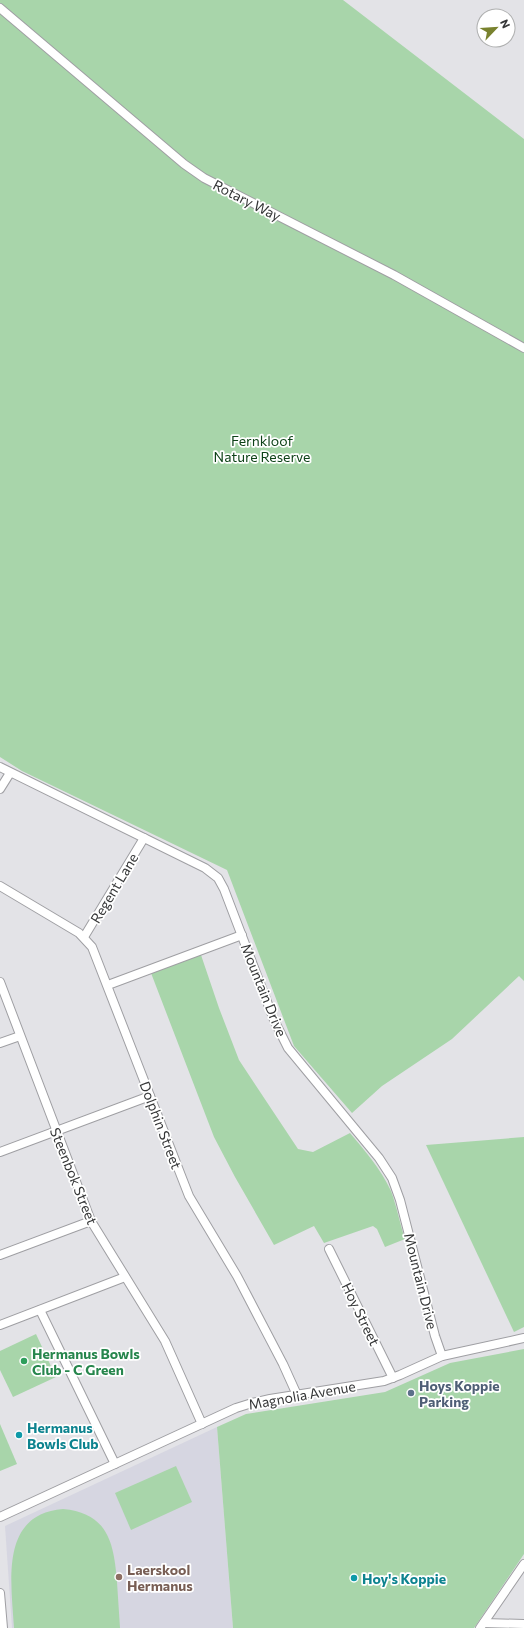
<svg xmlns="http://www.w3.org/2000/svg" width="524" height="1628" font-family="Commissioner,sans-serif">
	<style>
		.built { fill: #d6d6e1 }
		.green { fill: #a8d5aa }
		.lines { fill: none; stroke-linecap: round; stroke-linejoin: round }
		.minor-casing { stroke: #9f9fa3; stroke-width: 10 }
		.minor { stroke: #fff; stroke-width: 8 }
		.leisure-dot { fill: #2e9e5b; stroke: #fff; stroke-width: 1.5 }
		.service-dot { fill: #5c6f8a; stroke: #fff; stroke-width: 1.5 }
		.culture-dot { fill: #0f9aa8; stroke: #fff; stroke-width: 1.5 }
		.education-dot { fill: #8d6e63; stroke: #fff; stroke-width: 1.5 }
		.labels { text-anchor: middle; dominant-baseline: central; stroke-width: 3.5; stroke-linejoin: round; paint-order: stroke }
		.street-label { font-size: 14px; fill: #353637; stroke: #fff }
		.park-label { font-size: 14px; fill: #0d4217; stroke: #fff }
		.leisure-label { font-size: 14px; font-weight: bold; fill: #27864d; stroke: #fff; text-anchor: start }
		.service-label { font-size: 14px; font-weight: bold; fill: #4e5e75; stroke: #fff; text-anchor: start }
		.culture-label { font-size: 14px; font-weight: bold; fill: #0d838f; stroke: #fff; text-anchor: start }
		.education-label { font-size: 14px; font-weight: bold; fill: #785e54; stroke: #fff; text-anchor: start }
	</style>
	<rect width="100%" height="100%" fill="#e3e3e7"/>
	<path class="built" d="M 217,1427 L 233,1628 L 12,1628 L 5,1526 Z"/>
	<g class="green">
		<path d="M 0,0 L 343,0 L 524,139 L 524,981 L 519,976 L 452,1039 L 382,1086 L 352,1113 L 294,1046 L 227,870 L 22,771 L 0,757 Z"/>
		<path d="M 201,955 L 219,1008 L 239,1060 L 298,1149 L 313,1152 L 350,1133 C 365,1151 381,1169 391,1191 C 397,1207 400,1224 405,1239 L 385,1247 L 377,1229 L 373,1226 L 324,1243 L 314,1226 L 274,1245 L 235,1177 L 214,1137 L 151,973 Z"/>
		<path d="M 524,1137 L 524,1327 L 514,1332 L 426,1145 Z"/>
		<path d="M 36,1334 L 56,1377 L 13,1397 L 0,1370 L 0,1351 Z"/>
		<path d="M 524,1349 L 524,1554 L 474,1628 L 233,1628 L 217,1427 L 246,1414 L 385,1392 L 450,1363 Z"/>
		<path d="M 0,1424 L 17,1464 L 0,1471 Z"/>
		<path d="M 176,1466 L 192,1502 L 131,1530 L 115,1493 Z"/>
		<path d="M 63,1509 C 108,1513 114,1543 117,1582 C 118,1597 119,1613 120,1628 L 14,1628 C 11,1581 0,1514 63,1509 Z"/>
	</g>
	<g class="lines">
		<g class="minor-casing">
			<g id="minor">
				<path d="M 0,8 L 184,164 L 204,178 L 394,275 L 524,348"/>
				<path d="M 0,767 L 205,868 L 218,878 L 224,889 L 274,1020 L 288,1048 L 379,1158 L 392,1178 L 400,1200 L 435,1336 L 442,1356"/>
				<path d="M 0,789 L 10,773"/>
				<path d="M 0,886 L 79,933 L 92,947 L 189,1196 L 237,1276 L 283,1364 L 297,1395"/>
				<path d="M 84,937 L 144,838"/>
				<path d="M 0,982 L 91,1221 L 165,1341 L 202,1424"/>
				<path d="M 108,985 L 242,935"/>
				<path d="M 0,1043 L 20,1036"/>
				<path d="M 0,1152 L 150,1096"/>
				<path d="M 329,1249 L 393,1378"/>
				<path d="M 0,1255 L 91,1221"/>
				<path d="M 40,1310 L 115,1464"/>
				<path d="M 0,1325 L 125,1277"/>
				<path d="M 0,1517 L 236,1408 L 252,1403 L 270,1399 L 384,1381 L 400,1375 L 442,1356 L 524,1338"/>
				<path d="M 0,1593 L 3,1628"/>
				<path d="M 484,1623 L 524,1624"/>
				<path d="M 480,1628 L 524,1564"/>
			</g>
		</g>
		<use href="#minor" class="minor"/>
	</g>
	<circle class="leisure-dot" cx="24" cy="1361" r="4"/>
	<circle class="service-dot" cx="411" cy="1393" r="4"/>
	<g class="culture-dot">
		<circle cx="19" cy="1435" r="4"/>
		<circle cx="354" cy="1578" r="4"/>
	</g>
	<circle class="education-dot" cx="119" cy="1577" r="4"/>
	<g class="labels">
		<g class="street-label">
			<text transform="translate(247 200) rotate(27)">Rotary Way</text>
			<text transform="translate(114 888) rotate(-59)">Regent Lane</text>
			<text transform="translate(264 990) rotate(68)">Mountain Drive</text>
			<text transform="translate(161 1125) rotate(69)">Dolphin Street</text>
			<text transform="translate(74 1176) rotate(68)">Steenbok Street</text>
			<text transform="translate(421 1281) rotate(76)">Mountain Drive</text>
			<text transform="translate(361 1314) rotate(64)">Hoy Street</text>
			<text transform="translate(302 1395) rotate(-10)">Magnolia Avenue</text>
		</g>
		<g class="park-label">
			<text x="262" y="440">Fernkloof<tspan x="262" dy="16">Nature Reserve</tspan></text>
		</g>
		<g class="leisure-label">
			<text x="32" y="1353">Hermanus Bowls<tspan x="32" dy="16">Club - C Green</tspan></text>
		</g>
		<g class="service-label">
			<text x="419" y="1385">Hoys Koppie<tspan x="419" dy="16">Parking</tspan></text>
		</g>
		<g class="culture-label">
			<text x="27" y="1427">Hermanus<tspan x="27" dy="16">Bowls Club</tspan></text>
			<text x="362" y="1578">Hoy's Koppie</text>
		</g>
		<g class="education-label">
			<text x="127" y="1569">Laerskool<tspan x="127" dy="16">Hermanus</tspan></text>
		</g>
	</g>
	<g transform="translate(496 28) rotate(65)"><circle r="19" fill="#ffffff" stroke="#aeafaf"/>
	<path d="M0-3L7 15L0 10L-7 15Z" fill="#79822e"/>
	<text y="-6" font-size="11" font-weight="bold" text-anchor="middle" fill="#353637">N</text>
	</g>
</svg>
